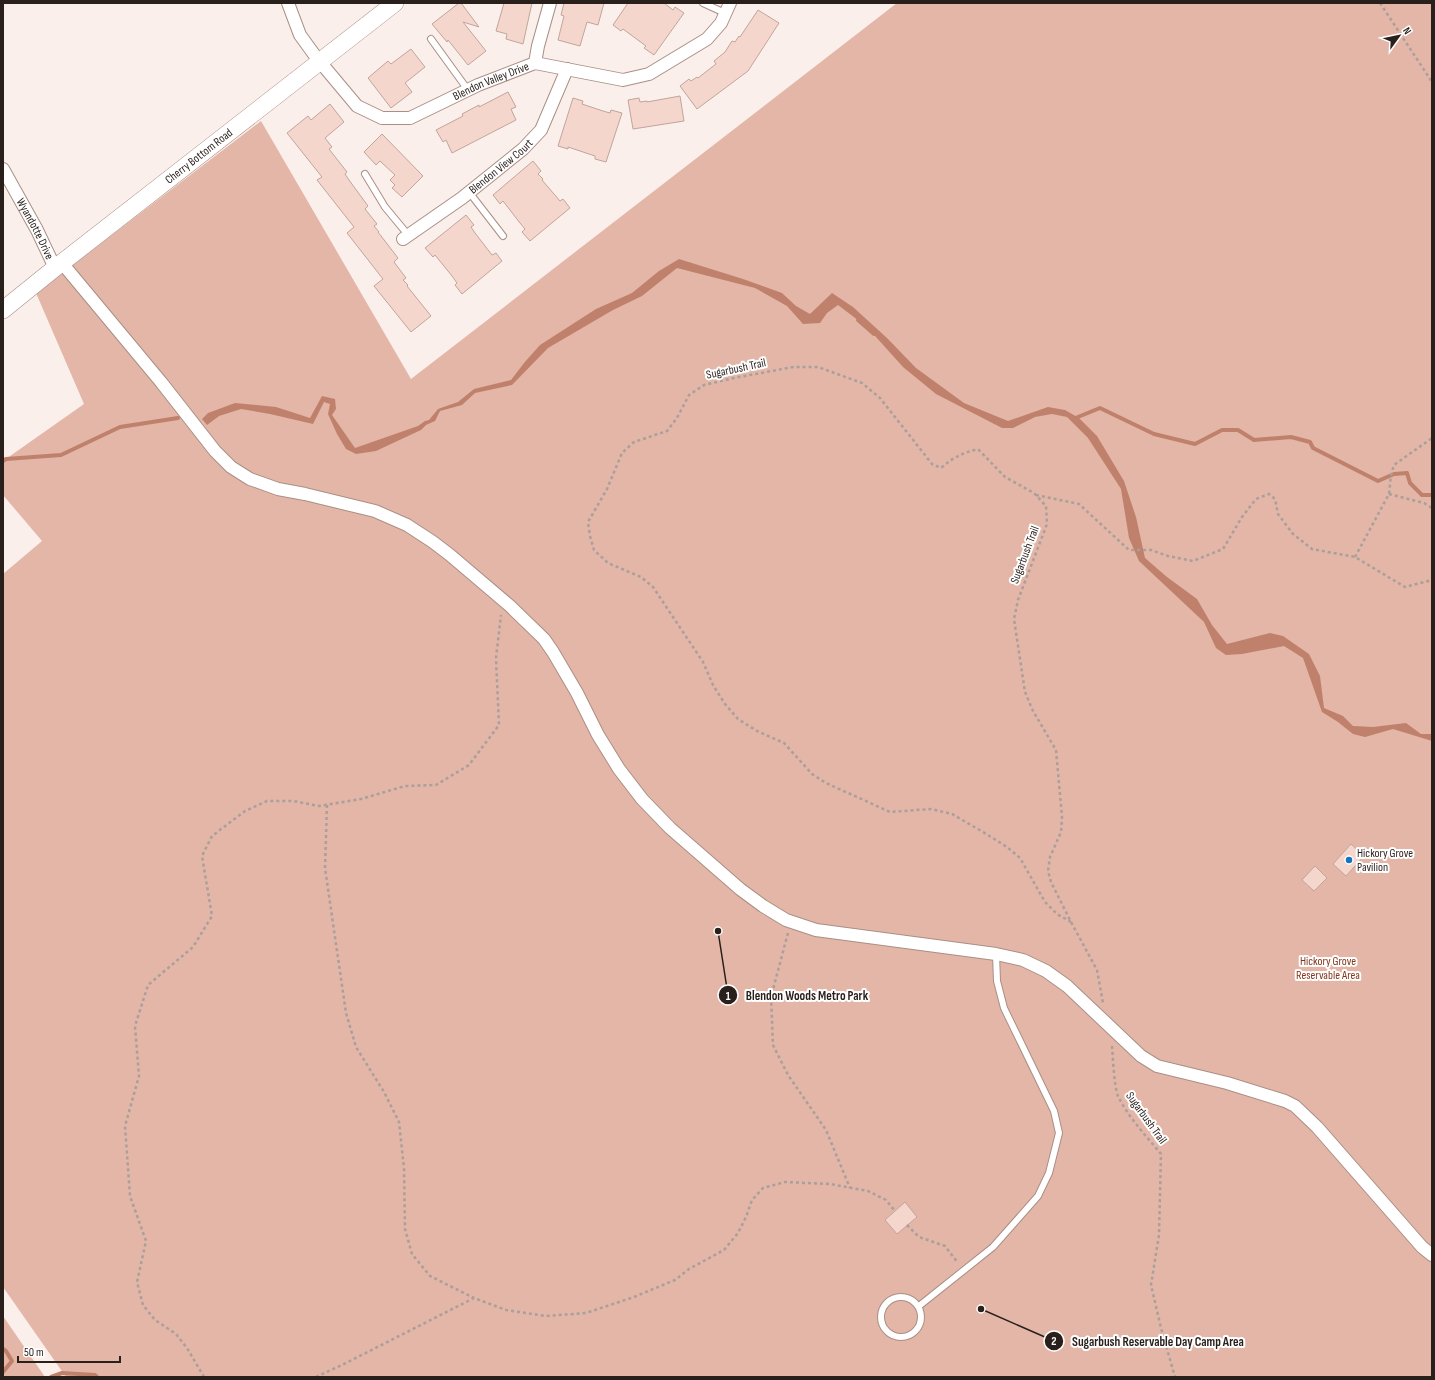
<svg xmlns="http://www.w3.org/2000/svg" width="1435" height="1380" font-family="'Sofia Sans Condensed',sans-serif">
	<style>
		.green { fill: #e3b6a7 }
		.water { fill: #c0816c }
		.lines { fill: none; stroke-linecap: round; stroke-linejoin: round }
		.stream { stroke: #c0816c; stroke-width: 4 }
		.building { fill: #f4d6cc; stroke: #c1a59b }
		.lane-casing { stroke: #aa8f85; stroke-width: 8 }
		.street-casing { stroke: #aa8f85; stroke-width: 14 }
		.secondary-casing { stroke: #aa8f85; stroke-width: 18 }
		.path { stroke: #aa9f9b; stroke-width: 2.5; stroke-dasharray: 3 3; stroke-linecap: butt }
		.lane { stroke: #fff; stroke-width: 6 }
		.street { stroke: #fff; stroke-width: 12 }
		.secondary { stroke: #fff; stroke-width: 17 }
		.poi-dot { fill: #1573bf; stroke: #fff; stroke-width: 1.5 }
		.labels { text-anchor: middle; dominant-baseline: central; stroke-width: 4; stroke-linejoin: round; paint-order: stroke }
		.street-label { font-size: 12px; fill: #291f1b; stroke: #fff }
		.poi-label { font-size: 12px; fill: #291f1b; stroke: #fff; text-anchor: start }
		.park-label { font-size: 12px; fill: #833619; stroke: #fff }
		.leader { fill: none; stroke: #291f1b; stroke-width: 1.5 }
		.callout-dot { fill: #291f1b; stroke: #fff; stroke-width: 1.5 }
		.mark-label { font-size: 12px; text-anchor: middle; font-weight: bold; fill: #fff }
		.callout-label { font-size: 13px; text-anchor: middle; font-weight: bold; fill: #291f1b; stroke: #fff; stroke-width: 4; stroke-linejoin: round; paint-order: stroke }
	</style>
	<rect width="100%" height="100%" fill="#fbefeb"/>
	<g class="green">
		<path d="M 897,3 L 1432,3 L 1432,1377 L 66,1377 L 3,1287 L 3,574 L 42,541 L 3,495 L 3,461 L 84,404 L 36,293 L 261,121 L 411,379 Z"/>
		<path d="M 3,1316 L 45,1377 L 3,1377 Z"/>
	</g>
	<path class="water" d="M 679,259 L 743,279 L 782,293 L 796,306 L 810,314 L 832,293 L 853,307 L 887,338 L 916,368 L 964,403 L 1008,421 L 1048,407 L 1065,410 L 1079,418 L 1097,436 L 1124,481 L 1136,517 L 1145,558 L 1167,577 L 1197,599 L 1212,625 L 1227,644 L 1270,633 L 1283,636 L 1309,654 L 1320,676 L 1324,708 L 1343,716 L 1353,726 L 1373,727 L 1406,723 L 1421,734 L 1432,734 L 1432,741 L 1393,729 L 1365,737 L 1353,734 L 1338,722 L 1322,712 L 1303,658 L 1284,646 L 1242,654 L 1226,655 L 1216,648 L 1204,622 L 1139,561 L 1129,538 L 1121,489 L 1088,438 L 1067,417 L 1052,414 L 1035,417 L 1013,428 L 1002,428 L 936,394 L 903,367 L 867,327 L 838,305 L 827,313 L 820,323 L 803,324 L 787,306 L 755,288 L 677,268 L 642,296 L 613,310 L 548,348 L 512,385 L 475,393 L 462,405 L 440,411 L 435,421 L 426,425 L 421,430 L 376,451 L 356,454 L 346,449 L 337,434 L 328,414 L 330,404 L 324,402 L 313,424 L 270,414 L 241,409 L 219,416 L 207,425 L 202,419 L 208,413 L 235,403 L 276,407 L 310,418 L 322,396 L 335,399 L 336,409 L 332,415 L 355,448 L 418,426 L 425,421 L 429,420 L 438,409 L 458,402 L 474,389 L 511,380 L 524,363 L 540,345 L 596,309 L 632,293 L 659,271 Z"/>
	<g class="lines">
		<g class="stream">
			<path d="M 858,320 L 874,334"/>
			<path d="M 1073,419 L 1100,408 L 1154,434 L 1195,444 L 1222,430 L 1238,430 L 1254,440 L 1291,437 L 1310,442 L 1313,448 L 1378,481 L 1394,474 L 1407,473 L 1410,483 L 1422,495 L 1432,495"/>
			<path d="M 3,461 L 6,459 L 61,455 L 120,427 L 178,418"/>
			<path d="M 3,1349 L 6,1351 L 12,1361 L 3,1372"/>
			<path d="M 51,1377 L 62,1373 L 95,1375 L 97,1377"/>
		</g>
	</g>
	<g class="building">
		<path d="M 459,3 L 461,3 L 479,27 L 463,22 L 486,51 L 468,65 L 448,40 L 447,42 L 432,24 Z"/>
		<path d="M 504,3 L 532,3 L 523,44 L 506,39 L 507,34 L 496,31 Z"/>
		<path d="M 564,3 L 604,3 L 598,25 L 587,22 L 580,46 L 558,40 L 564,16 L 561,15 Z"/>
		<path d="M 628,3 L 664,3 L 673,10 L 675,7 L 684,13 L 654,55 L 644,48 L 646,46 L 623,29 L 621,31 L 613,25 Z"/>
		<path d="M 758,10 L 779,23 L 748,71 L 697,109 L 680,86 L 689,79 L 691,81 L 697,77 L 698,78 L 716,64 L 714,61 L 725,52 L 732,41 L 735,42 L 739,36 L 740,37 Z"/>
		<path d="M 411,49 L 425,67 L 405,83 L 412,92 L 391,108 L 368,78 L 388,61 L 391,64 Z"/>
		<path d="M 508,92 L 516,107 L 511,109 L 516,120 L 452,153 L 446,140 L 443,142 L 436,130 L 463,116 L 462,114 L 479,105 L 479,107 Z"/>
		<path d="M 680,96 L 684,121 L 633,129 L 628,100 L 639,98 L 640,102 L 647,101 L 647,102 Z"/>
		<path d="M 573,98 L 583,101 L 582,104 L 603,111 L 610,113 L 611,110 L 622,113 L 606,162 L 595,159 L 595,156 L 568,147 L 568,149 L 558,146 Z"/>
		<path d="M 330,104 L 344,122 L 325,138 L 332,147 L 329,149 L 347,172 L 345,174 L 349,180 L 368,206 L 365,209 L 377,224 L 374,226 L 379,232 L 378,232 L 398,258 L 394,262 L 406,278 L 403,280 L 408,285 L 407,286 L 431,316 L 411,332 L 374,286 L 383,279 L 347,233 L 354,227 L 317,180 L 322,177 L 287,133 L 308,116 L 311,120 Z"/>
		<path d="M 382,134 L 423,176 L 402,197 L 392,188 L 395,185 L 390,180 L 395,175 L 380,161 L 376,165 L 364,152 Z"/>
		<path d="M 533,161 L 541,171 L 538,174 L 543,179 L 542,180 L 560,201 L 563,199 L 570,208 L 530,241 L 522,232 L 525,229 L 520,223 L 503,201 L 500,204 L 493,195 Z"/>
		<path d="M 466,215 L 474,225 L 471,227 L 475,233 L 492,255 L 496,253 L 502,261 L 462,294 L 455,285 L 457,283 L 452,276 L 435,255 L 433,257 L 425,248 Z"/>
		<path d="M 1351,844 L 1364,856 L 1346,876 L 1333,864 Z"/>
		<path d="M 1315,866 L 1327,878 L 1314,891 L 1302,880 Z"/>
		<path d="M 905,1202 L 917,1217 L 897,1234 L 885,1220 Z"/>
	</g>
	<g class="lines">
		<g class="lane-casing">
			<g id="lane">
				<path d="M 703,3 L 725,13"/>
				<path d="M 431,39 L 468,90"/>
				<path d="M 365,174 L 385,207 L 409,236"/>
				<path d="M 469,192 L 503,236"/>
				<circle cx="901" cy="1317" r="20"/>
				<path d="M 919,1306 L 993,1247 L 1038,1196 L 1049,1173 L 1059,1133 L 1054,1111 L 1004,1008 L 997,981 L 996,954"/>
			</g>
		</g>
		<g class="street-casing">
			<g id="street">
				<path id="s1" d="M 288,3 L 300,35 L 316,57 L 357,106 L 382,118 L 410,118 L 478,85 L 535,63 L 623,80 L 649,74 L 707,39 L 721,23 L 730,3"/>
				<path d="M 535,63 L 538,46 L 550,3"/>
				<path id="s2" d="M 3,169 L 37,230 L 55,268"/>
				<path id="s3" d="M 403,239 L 462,198 L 523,149 L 541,130 L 567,69"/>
				<path d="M 62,263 L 161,382 L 215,451 L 231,467 L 250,479 L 278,489 L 305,494 L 375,511 L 407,525 L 433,542 L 450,555 L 510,606 L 544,639 L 553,652 L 577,693 L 598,735 L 619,769 L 642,799 L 670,828 L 740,889 L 763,906 L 786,920 L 816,930 L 996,954 L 1023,960 L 1046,971 L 1067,986 L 1141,1056 L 1157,1066 L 1227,1083 L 1285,1101 L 1295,1106 L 1317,1127 L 1422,1247 L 1432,1255"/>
			</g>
		</g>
		<g class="secondary-casing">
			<g id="secondary">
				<path id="s4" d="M 3,310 L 55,268 L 395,3"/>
			</g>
		</g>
		<g class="path">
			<path d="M 1380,3 L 1432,82"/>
			<path d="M 1389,494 L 1424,503 L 1432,508"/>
			<path d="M 1036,495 L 1079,504 L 1129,550 L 1151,550 L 1168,556 L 1193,561 L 1223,549 L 1242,517 L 1256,499 L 1269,494 L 1275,499 L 1278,514 L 1293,534 L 1312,549 L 1355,557 L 1405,587 L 1432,580"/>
			<path d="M 1355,557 L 1389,494 L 1391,475 L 1394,465 L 1432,438"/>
			<path d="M 327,805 L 325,868 L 346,1013 L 356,1047 L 384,1092 L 399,1122 L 404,1168 L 405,1229 L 412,1254 L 430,1276 L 474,1298"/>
			<path d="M 1071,922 L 1057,914 L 1045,902 L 1020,858 L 1007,847 L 983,832 L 952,814 L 931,809 L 890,812 L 826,783 L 812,774 L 784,743 L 757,731 L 738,719 L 725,704 L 713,685 L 703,662 L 653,587 L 641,577 L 608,563 L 594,550 L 590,536 L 588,522 L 607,489 L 622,453 L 634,442 L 667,431 L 677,418 L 689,395 L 704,385 L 734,378 L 793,367 L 818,367 L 862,383 L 880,398 L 932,464 L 941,468 C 954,457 962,453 978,449 L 1005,477 L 1034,493 L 1046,506 L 1047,524 L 1018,600 L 1014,619 L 1025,692 L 1033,711 L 1056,750 L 1062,817 L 1061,832 L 1050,857 L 1048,871 L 1051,882 L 1071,922 L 1097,970 L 1103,1003"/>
			<path d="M 788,933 L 771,997 L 773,1045 L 788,1075 L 826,1130 L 850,1188"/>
			<path d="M 1112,1046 C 1113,1058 1114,1086 1118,1096 C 1128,1117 1147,1137 1161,1154 L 1159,1235 L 1151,1285 L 1161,1328 L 1175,1377"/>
			<path d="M 907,1225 L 919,1237 L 945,1246 L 958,1263"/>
			<path d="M 204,1377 L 187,1348 L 176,1334 L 155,1320 L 143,1305 L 137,1282 L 146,1241 L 130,1196 L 125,1126 L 139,1076 L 135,1026 L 148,985 L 193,947 L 212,916 L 202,856 L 212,836 L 245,811 L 267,801 L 293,801 L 319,806 L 361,799 L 405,786 L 436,785 L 469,765 L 499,725 L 496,658 L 501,615"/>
			<path d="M 316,1377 L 342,1365 L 474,1298 L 506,1310 L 546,1316 L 586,1313 L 634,1297 L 675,1280 L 689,1269 L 724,1250 L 738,1233 L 746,1217 L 752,1200 L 763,1188 L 785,1182 L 830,1184 L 868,1191 L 886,1200 L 895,1211"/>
		</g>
		<use href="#lane" class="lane"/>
		<use href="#street" class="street"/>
		<use href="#secondary" class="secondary"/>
	</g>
	<circle class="poi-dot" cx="1349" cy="860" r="4"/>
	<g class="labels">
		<g class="street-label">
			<text stroke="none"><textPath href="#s1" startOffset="270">Blendon Valley Drive</textPath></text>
			<text stroke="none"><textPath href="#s4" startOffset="249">Cherry Bottom Road</textPath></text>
			<text stroke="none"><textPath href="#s3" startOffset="122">Blendon View Court</textPath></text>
			<text stroke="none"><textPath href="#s2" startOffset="68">Wyandotte Drive</textPath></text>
			<text transform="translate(736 369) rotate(-12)">Sugarbush Trail</text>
			<text transform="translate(1025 555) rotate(-69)">Sugarbush Trail</text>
			<text transform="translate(1146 1118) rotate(54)">Sugarbush Trail</text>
		</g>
		<g class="poi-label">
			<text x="1357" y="853">Hickory Grove<tspan x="1357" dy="14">Pavilion</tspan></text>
		</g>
		<g class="park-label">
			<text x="1328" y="961">Hickory Grove<tspan x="1328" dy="14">Reservable Area</tspan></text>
		</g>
	</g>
	<path class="leader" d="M718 931L728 995M981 1309L1054 1341"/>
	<g class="callout-dot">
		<circle cx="718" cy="931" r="4"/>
		<circle cx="981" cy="1309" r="4"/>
		<circle cx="728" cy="995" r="10"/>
		<circle cx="1054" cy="1341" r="10"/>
	</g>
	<g class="mark-label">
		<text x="728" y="1000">1</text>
		<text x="1054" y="1345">2</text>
	</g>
	<g class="callout-label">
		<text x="807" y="1000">Blendon Woods Metro Park</text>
		<text x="1158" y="1346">Sugarbush Reservable Day Camp Area</text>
	</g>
	<rect width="1435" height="1380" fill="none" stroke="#291f1b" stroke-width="8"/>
	<g transform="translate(1399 36) rotate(57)" stroke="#ffffff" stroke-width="3" paint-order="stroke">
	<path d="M0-3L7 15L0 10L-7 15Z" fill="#291f1b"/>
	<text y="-6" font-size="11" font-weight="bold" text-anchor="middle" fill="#291f1b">N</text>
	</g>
	<path d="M18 1356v6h102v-6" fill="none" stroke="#291f1b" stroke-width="2"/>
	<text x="24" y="1356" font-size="12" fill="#291f1b" stroke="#ffffff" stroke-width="3" paint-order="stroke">50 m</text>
</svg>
